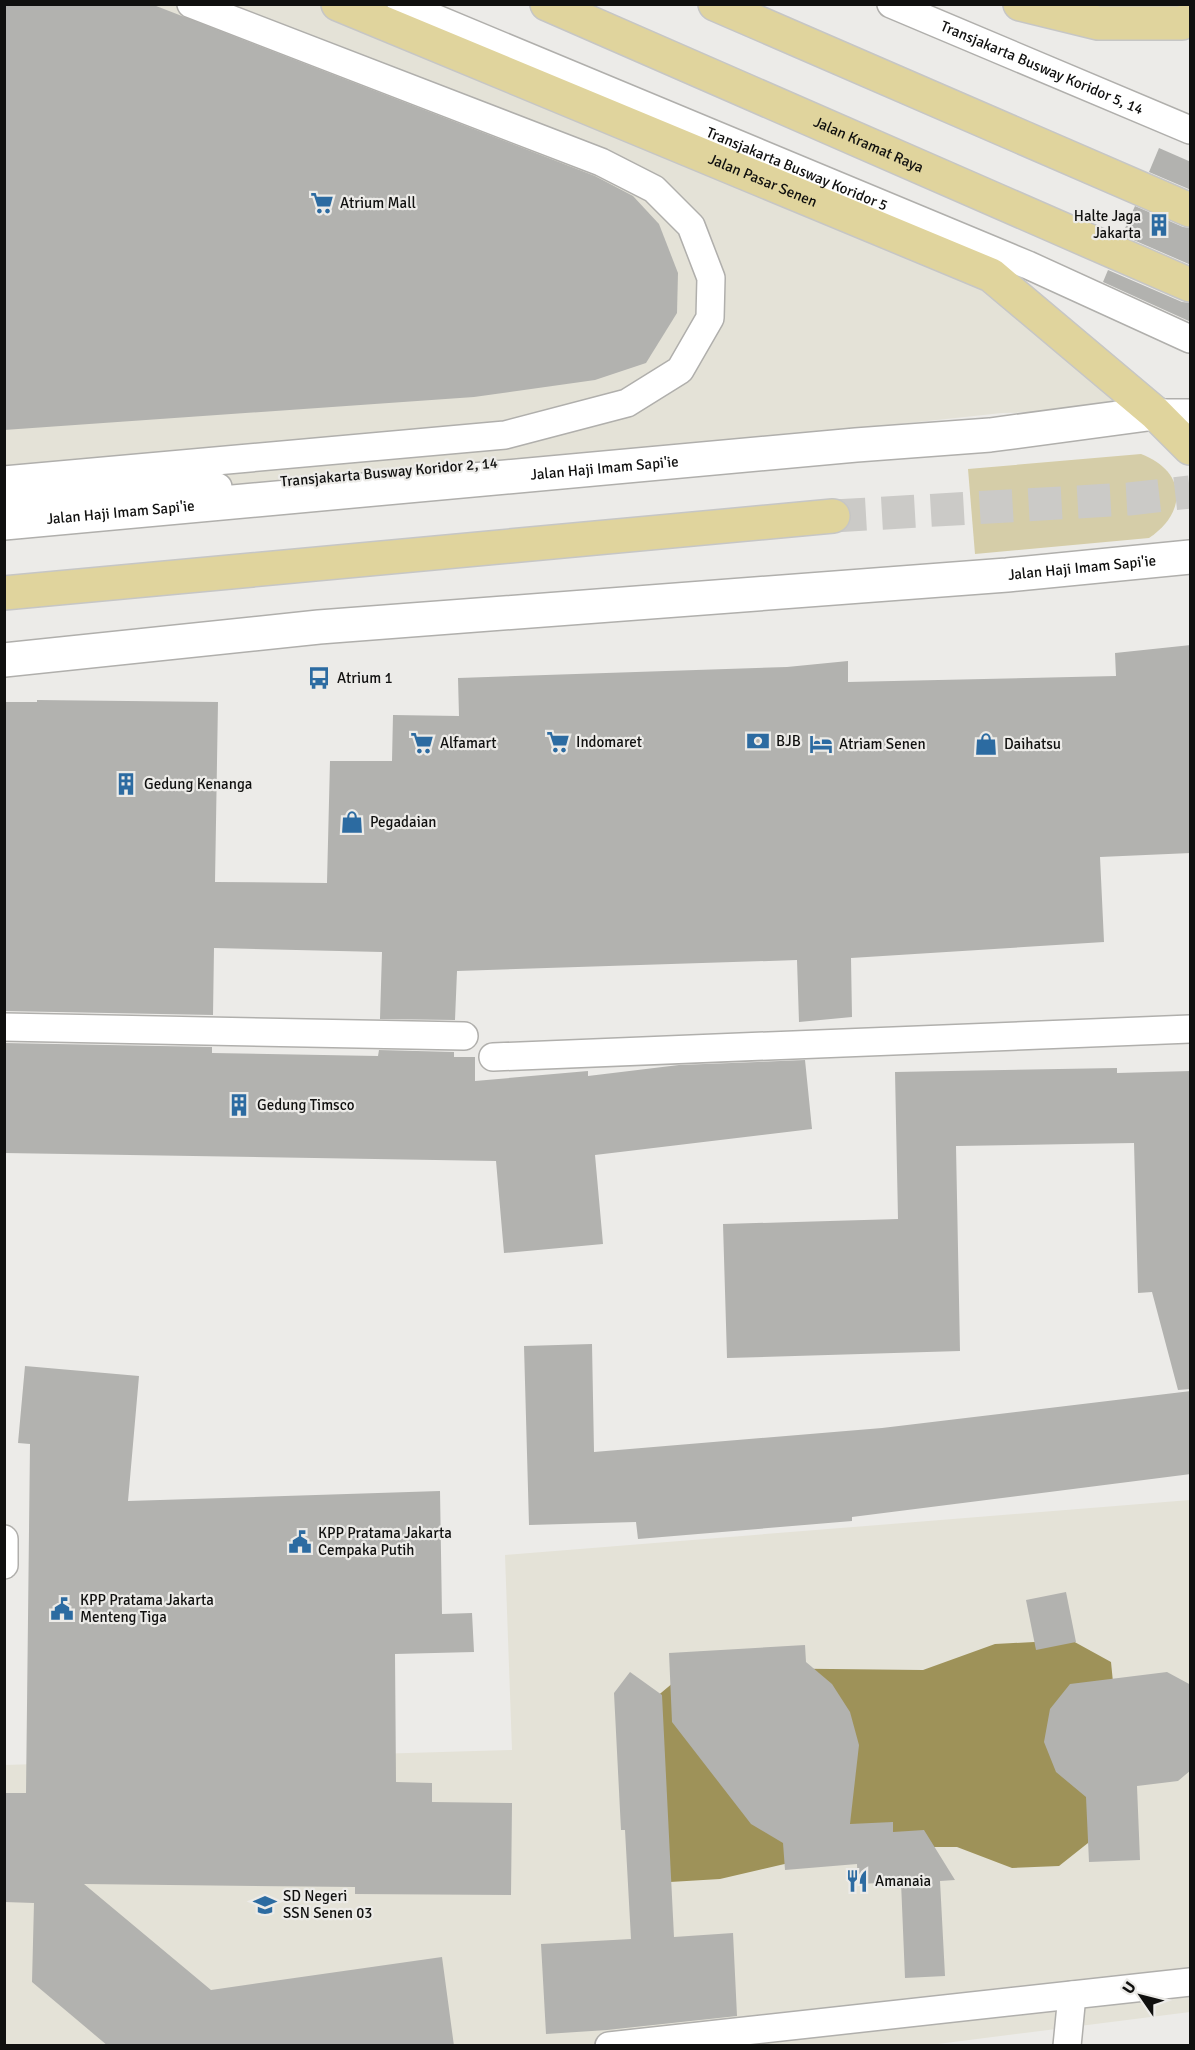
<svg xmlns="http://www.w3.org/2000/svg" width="1195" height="2050" font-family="Signika,sans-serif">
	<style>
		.built { fill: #e4e2d7 }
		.green { fill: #d5cda8 }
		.water { fill: #9e9259 }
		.building { fill: #b2b2af }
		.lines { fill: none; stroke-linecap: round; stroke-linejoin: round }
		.primary-tunnel { stroke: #cbcac7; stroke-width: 33; stroke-dasharray: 33 16; stroke-linecap: butt }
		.service-casing { stroke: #b0afac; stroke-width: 30 }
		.tertiary-casing { stroke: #b0afac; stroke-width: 36 }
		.primary-casing { stroke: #c6c6c5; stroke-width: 36 }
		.service { stroke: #fff; stroke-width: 27 }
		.tertiary { stroke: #fff; stroke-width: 33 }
		.primary { stroke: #e0d49d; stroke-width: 33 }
		.labels { text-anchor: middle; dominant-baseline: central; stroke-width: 4.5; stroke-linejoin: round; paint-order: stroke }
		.street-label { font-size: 15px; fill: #10100f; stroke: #ecebe8 }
		.poi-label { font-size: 15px; fill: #10100f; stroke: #ecebe8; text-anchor: start }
	</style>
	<rect width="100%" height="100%" fill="#ecebe8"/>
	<g class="built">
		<path d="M 4,5 L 358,5 L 991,275 L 1155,413 L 1086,410 L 1002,413 L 5,520 Z"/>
		<path d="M 1190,1500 L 1190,2012 L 922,2046 L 5,2045 L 4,1765 L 512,1750 L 505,1555 Z"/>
	</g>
	<path class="green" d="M 1141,454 C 1186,471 1188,512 1149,538 L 975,554 L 968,469 Z"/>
	<path class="water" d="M 1071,1640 L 1111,1662 L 1118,1733 L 1088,1843 L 1059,1866 L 1012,1868 L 957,1847 L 905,1847 L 806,1859 L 720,1879 L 670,1882 L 643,1708 L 680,1677 L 736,1668 L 923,1670 L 995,1644 Z"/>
	<g class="building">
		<path d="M 4,4 L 151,4 L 595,176 L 633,196 L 659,224 L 678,273 L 677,313 L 646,363 L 595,380 L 474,397 L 4,430 Z"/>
		<path d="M 1159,148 L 1191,162 L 1191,190 L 1149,172 Z"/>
		<path d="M 1135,206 L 1183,227 L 1191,228 L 1191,265 L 1122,235 Z"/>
		<path d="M 1108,270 L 1182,302 L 1191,303 L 1191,322 L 1103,282 Z"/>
		<path d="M 1191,645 L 1191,853 L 1100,857 L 1104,942 L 851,958 L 852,1017 L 799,1022 L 797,960 L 457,971 L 455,1020 L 380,1019 L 382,952 L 214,948 L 213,1015 L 4,1011 L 4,702 L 37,702 L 37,700 L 218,702 L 215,882 L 327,883 L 330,761 L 392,761 L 393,715 L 459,716 L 458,678 L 787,667 L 848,661 L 848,682 L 1116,676 L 1115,653 Z"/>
		<path d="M 4,1043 L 212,1047 L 212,1053 L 378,1056 L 379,1050 L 454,1052 L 454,1057 L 475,1057 L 475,1081 L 588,1071 L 588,1076 L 679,1065 L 805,1060 L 812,1129 L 595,1155 L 603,1244 L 504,1253 L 496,1161 L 4,1153 Z"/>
		<path d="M 1117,1068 L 1117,1073 L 1191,1071 L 1191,1389 L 1178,1390 L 1152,1292 L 1138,1293 L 1134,1143 L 956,1146 L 960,1351 L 727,1358 L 723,1224 L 898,1219 L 895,1072 Z"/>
		<path d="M 592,1344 L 594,1452 L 882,1428 L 1191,1391 L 1191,1474 L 852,1517 L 852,1521 L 638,1539 L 636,1522 L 529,1525 L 524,1346 Z"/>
		<path d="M 25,1366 L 139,1376 L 128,1501 L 440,1491 L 442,1614 L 472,1613 L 474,1652 L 395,1654 L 396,1782 L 432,1783 L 432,1802 L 512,1803 L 511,1895 L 355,1894 L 355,1887 L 84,1884 L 211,1990 L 442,1957 L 454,2046 L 108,2046 L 32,1982 L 34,1903 L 4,1902 L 4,1793 L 26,1793 L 30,1444 L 18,1443 Z"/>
		<path d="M 1066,1592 L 1076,1642 L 1036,1650 L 1026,1600 Z"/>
		<path d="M 805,1645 L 806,1662 L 832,1684 L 850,1712 L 859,1745 L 850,1824 L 893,1822 L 893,1832 L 924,1830 L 955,1880 L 940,1881 L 945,1976 L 905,1978 L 901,1882 L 858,1884 L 857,1864 L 785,1870 L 783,1843 L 751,1824 L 672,1722 L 669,1653 Z"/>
		<path d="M 630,1672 L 662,1695 L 674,1937 L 733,1933 L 737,2016 L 607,2030 L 546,2034 L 541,1944 L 631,1939 L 625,1830 L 621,1830 L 614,1693 Z"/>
		<path d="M 1167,1672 L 1191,1685 L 1191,1770 L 1178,1781 L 1137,1786 L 1140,1860 L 1089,1862 L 1086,1797 L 1056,1772 L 1044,1742 L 1050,1709 L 1070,1684 Z"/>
	</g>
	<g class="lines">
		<path class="primary-tunnel" d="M 833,516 L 1129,499 L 1190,492"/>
		<g class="service-casing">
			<g id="service">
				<path id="s1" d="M 401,4 L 1028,265 L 1190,339"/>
				<path id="s2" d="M 891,4 L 1190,130"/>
				<path d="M 1141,413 L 1190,413"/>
				<path d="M 4,480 L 505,435 L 627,403 L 680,370 L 710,318 L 711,278 L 691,226 L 654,189 L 601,162 L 191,4"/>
				<path d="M 4,506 L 218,487"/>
				<path d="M 4,1027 L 464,1036"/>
				<path d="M 493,1057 L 1190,1029"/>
				<path d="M 4,1539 L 4,1565"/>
				<path d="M 609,2046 L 1190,1982"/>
				<path d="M 1067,2046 L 1072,1995"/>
			</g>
		</g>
		<g class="tertiary-casing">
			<g id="tertiary">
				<path id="s3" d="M 4,523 L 856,445 L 990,435 L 1155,413"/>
				<path id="s4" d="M 4,660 L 319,627 L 1007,575 L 1190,557"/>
			</g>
		</g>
		<g class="primary-casing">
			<g id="primary">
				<path id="s5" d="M 338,4 L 991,275 L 1155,413 L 1190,448"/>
				<path id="s6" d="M 547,4 L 1190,285"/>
				<path d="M 715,4 L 1190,210"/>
				<path d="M 1020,4 L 1098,23 L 1182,23 L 1190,19"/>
				<path d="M 4,593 L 833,516"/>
			</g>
		</g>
		<use href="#service" class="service"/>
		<use href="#tertiary" class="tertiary"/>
		<use href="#primary" class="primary"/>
	</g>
	<defs>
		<g id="supermarket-bare" transform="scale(1.8)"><path d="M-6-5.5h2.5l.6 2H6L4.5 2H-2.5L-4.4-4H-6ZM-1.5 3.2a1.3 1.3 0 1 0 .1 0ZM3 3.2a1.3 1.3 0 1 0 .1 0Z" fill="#2c6ba1" stroke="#ecebe8" stroke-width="2.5" paint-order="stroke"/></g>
		<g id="building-bare" transform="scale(1.8)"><path d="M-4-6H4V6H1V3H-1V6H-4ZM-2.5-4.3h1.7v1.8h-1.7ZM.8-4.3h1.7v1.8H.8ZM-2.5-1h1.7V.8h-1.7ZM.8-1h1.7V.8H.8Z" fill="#2c6ba1" stroke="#ecebe8" stroke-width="2.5" paint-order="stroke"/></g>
		<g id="bus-bare" transform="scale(1.8)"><path d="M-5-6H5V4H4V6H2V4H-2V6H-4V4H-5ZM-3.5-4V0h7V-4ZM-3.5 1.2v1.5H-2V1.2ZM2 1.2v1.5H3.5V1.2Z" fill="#2c6ba1" stroke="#ecebe8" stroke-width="2.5" paint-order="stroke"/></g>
		<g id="bank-bare" transform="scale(1.8)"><path d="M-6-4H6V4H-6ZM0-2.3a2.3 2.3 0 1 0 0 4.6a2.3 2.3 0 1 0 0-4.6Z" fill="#2c6ba1" stroke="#ecebe8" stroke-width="2.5" paint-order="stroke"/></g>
		<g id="hotel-bare" transform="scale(1.8)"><path d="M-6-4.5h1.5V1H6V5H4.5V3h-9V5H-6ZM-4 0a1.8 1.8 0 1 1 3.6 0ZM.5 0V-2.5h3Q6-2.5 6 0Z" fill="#2c6ba1" stroke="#ecebe8" stroke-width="2.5" paint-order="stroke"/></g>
		<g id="shop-bare" transform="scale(1.8)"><path d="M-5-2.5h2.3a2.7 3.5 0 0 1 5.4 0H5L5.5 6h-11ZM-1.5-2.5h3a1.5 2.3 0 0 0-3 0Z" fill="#2c6ba1" stroke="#ecebe8" stroke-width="2.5" paint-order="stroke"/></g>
		<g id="civic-bare" transform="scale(1.8)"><path d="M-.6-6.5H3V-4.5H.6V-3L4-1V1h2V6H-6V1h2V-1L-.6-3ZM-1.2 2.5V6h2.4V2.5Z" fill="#2c6ba1" stroke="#ecebe8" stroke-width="2.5" paint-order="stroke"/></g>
		<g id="restaurant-bare" transform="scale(1.8)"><path d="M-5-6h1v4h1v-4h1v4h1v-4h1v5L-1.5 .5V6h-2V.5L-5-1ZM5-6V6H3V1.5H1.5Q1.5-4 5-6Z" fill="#2c6ba1" stroke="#ecebe8" stroke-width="2.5" paint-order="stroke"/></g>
		<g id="school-bare" transform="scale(1.8)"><path d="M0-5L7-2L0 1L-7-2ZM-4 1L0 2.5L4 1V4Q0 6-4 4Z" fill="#2c6ba1" stroke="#ecebe8" stroke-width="2.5" paint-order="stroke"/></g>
	</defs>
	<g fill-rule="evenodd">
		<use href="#supermarket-bare" x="322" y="203"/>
		<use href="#building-bare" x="1159" y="225"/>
		<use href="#bus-bare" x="319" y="678"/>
		<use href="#bank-bare" x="758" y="741"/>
		<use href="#supermarket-bare" x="558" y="742"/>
		<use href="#supermarket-bare" x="422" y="743"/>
		<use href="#hotel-bare" x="821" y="744"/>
		<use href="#shop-bare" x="986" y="744"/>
		<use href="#building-bare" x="126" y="784"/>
		<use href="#shop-bare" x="352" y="822"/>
		<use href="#building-bare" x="239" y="1105"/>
		<use href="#civic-bare" x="300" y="1542"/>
		<use href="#civic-bare" x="62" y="1609"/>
		<use href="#restaurant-bare" x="857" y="1881"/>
		<use href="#school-bare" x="265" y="1905"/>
	</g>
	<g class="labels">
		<g class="street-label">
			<text stroke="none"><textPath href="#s2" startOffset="164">Transjakarta Busway Koridor 5, 14</textPath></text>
			<text stroke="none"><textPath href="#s6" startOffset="351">Jalan Kramat Raya</textPath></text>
			<text stroke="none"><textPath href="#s1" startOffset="429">Transjakarta Busway Koridor 5</textPath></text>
			<text stroke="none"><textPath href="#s5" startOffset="460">Jalan Pasar Senen</textPath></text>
			<text stroke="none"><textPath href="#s3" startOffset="603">Jalan Haji Imam Sapi'ie</textPath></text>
			<text transform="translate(389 472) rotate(-5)">Transjakarta Busway Koridor 2, 14</text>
			<text stroke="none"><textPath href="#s3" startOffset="117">Jalan Haji Imam Sapi'ie</textPath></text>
			<text stroke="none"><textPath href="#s4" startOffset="1082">Jalan Haji Imam Sapi'ie</textPath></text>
		</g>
		<g class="poi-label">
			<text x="340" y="203">Atrium Mall</text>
			<text x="1141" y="216" text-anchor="end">Halte Jaga<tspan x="1141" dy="17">Jakarta</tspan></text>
			<text x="337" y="678">Atrium 1</text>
			<text x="776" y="741">BJB</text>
			<text x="576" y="742">Indomaret</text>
			<text x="440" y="743">Alfamart</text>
			<text x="839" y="744">Atriam Senen</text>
			<text x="1004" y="744">Daihatsu</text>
			<text x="144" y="784">Gedung Kenanga</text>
			<text x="370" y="822">Pegadaian</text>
			<text x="257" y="1105">Gedung Timsco</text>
			<text x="318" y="1533">KPP Pratama Jakarta<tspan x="318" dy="17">Cempaka Putih</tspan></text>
			<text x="80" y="1600">KPP Pratama Jakarta<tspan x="80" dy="17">Menteng Tiga</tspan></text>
			<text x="875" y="1881">Amanaia</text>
			<text x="283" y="1896">SD Negeri<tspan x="283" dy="17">SSN Senen 03</tspan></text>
		</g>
	</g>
	<rect width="1195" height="2050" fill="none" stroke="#10100f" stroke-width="12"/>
	<g transform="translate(1141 1996) rotate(305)" stroke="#ecebe8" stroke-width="4.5" paint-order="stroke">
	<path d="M0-4.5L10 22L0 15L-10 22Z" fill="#10100f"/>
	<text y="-9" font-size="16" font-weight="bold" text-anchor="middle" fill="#10100f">U</text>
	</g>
</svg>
